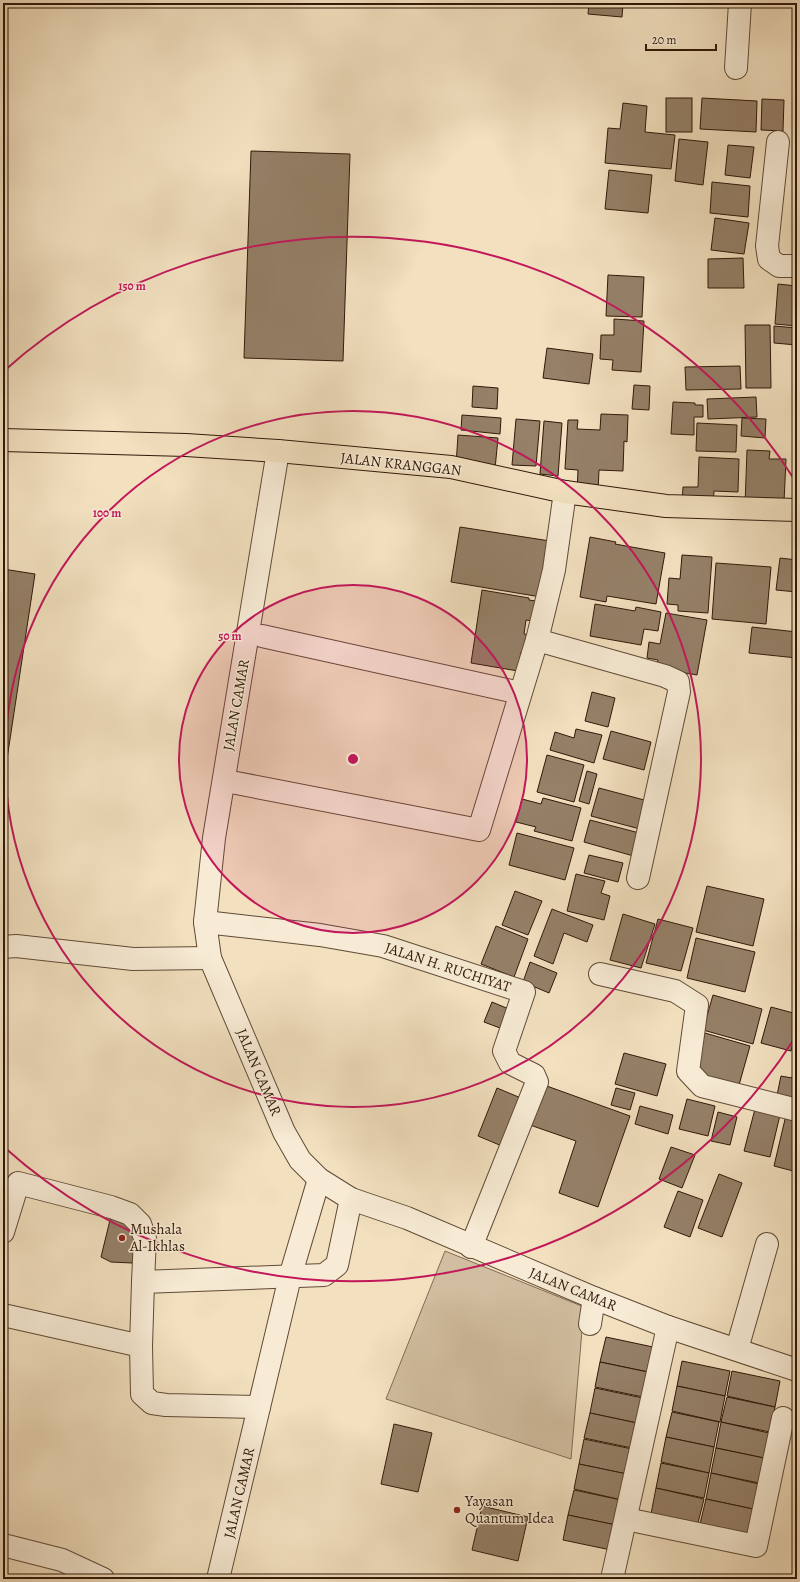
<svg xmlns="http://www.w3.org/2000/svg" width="800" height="1582" font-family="Alegreya,serif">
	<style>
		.green { fill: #d1bea0; stroke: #816b54 }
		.building { fill: #958068; stroke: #311809 }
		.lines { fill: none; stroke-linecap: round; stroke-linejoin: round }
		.minor-casing { stroke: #614a36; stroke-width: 24 }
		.major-casing { stroke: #311809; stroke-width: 24 }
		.minor { stroke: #f7ebd5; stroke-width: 22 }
		.major { stroke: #f2e0bf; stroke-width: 22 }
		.ring { fill: none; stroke: #c2185b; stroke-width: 2 }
		.poi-dot { fill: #8f2418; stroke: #f7ebd5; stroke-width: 1.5 }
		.labels { text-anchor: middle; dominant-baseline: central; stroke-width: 3; stroke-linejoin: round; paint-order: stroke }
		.street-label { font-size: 15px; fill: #311809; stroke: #f7ebd5 }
		.poi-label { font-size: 15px; fill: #311809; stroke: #f7ebd5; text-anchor: start }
		.centre { fill: #c2185b; stroke: #f7ebd5; stroke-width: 2 }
		.ring-label { font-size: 12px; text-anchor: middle; font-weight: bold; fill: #c2185b; stroke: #f7ebd5; stroke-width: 3; stroke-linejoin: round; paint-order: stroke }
	</style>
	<rect width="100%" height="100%" fill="#f2e0bf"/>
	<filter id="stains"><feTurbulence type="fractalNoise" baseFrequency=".005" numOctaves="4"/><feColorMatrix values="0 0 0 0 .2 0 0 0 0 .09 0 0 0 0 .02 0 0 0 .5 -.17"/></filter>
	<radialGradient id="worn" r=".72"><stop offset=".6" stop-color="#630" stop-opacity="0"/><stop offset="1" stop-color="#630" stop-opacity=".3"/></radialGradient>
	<path class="green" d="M 445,1251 L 584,1307 L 571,1459 L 386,1399 Z"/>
	<g class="building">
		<path d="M 589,3 L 623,3 L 622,17 L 588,14 Z"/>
		<rect x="666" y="98" width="26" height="34"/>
		<path d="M 702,98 L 757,101 L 756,132 L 700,129 Z"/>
		<path d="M 762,99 L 784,100 L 783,131 L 761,130 Z"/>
		<path d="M 623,103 L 647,106 L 645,132 L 675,135 L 671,169 L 605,163 L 608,128 L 620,129 Z"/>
		<path d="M 679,139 L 708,142 L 703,185 L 675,181 Z"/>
		<path d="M 728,145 L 754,147 L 750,178 L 725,175 Z"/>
		<path d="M 251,151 L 350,154 L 343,361 L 244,358 Z"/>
		<path d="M 609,170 L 652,175 L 648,213 L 605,209 Z"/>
		<path d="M 712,182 L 750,186 L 748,217 L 710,213 Z"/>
		<path d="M 715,218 L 749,223 L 744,254 L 711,250 Z"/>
		<path d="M 743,258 L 744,288 L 708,288 L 708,259 Z"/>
		<path d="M 608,275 L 644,277 L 642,317 L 606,316 Z"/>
		<path d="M 778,284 L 797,286 L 797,326 L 775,324 Z"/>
		<path d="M 614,319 L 644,321 L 641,372 L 612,370 L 613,360 L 600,359 L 601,335 L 614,335 Z"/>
		<path d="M 745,325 L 770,325 L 771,388 L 746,388 Z"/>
		<path d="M 774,326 L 797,328 L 797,345 L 774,343 Z"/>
		<path d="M 547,348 L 593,354 L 589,384 L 543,378 Z"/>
		<path d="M 740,366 L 741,389 L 686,390 L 685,367 Z"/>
		<path d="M 634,385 L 650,386 L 649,410 L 632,409 Z"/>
		<path d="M 473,386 L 498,388 L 497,409 L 472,407 Z"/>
		<path d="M 756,397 L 757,417 L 708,419 L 707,399 Z"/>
		<path d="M 673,402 L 695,403 L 695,405 L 703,405 L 703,417 L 694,417 L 694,435 L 671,434 Z"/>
		<path d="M 601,414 L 628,415 L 627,442 L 624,441 L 623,471 L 599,470 L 598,493 L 577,492 L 578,470 L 565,469 L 568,420 L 578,420 L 577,429 L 600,430 Z"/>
		<path d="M 462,415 L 501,418 L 500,434 L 461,430 Z"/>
		<path d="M 742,418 L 766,419 L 765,438 L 741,436 Z"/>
		<path d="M 516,419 L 540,421 L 536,466 L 512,465 Z"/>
		<path d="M 544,421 L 562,423 L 558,476 L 540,474 Z"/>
		<path d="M 697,423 L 737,425 L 736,452 L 696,451 Z"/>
		<path d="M 458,435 L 498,438 L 495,469 L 456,465 Z"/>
		<path d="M 747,450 L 770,451 L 769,459 L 786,459 L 784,502 L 745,505 Z"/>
		<path d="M 699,457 L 739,459 L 738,492 L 714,491 L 713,506 L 682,505 L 683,487 L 698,487 Z"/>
		<path d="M 460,527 L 550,541 L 541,597 L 451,582 Z"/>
		<path d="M 590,537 L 616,542 L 615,544 L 665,553 L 656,604 L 607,596 L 606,602 L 580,597 Z"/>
		<path d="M 682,555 L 712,557 L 708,613 L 678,611 L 678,605 L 667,604 L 669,578 L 680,579 Z"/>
		<path d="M 780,558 L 797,560 L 797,592 L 776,590 Z"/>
		<path d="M 716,563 L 771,567 L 766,624 L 712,619 Z"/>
		<path d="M 3,569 L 35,574 L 7,759 L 3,758 Z"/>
		<path d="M 482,590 L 529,598 L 529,600 L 542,602 L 539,622 L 526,620 L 524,634 L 529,635 L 527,653 L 521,652 L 518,671 L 471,663 Z"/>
		<path d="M 595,604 L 635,611 L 636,607 L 661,612 L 658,631 L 644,629 L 641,645 L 590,636 Z"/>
		<path d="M 666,613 L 707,620 L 697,675 L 656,668 L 658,660 L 647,658 L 649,642 L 660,644 Z"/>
		<path d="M 752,627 L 797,632 L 797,658 L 749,653 Z"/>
		<path d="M 592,692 L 615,698 L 608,727 L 585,721 Z"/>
		<path d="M 576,729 L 602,735 L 594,763 L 550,750 L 555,732 L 574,738 Z"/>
		<path d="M 611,731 L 651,742 L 644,770 L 603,759 Z"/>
		<path d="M 547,755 L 584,765 L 574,802 L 537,792 Z"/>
		<path d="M 587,771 L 597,774 L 589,804 L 579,801 Z"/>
		<path d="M 599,788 L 648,801 L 640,829 L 591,816 Z"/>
		<path d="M 543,798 L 581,808 L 572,841 L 534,831 L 536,827 L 516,822 L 522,799 L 541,804 Z"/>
		<path d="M 590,820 L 643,834 L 637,857 L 584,842 Z"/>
		<path d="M 517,833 L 574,848 L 565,880 L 509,865 Z"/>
		<path d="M 589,855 L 623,863 L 618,882 L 584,873 Z"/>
		<path d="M 576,874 L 605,881 L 601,893 L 610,896 L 604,920 L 567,911 Z"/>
		<path d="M 707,886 L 764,899 L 753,946 L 696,932 Z"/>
		<path d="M 515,891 L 542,901 L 528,935 L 502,925 Z"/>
		<path d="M 552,909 L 593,925 L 587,942 L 564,933 L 553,964 L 534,956 Z"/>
		<path d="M 623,914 L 655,924 L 641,968 L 610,960 Z"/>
		<path d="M 658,919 L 693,928 L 681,971 L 646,963 Z"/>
		<path d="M 496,926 L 528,939 L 514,977 L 481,964 Z"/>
		<path d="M 696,938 L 755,952 L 745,992 L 687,978 Z"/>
		<path d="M 530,962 L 557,973 L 549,993 L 523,982 Z"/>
		<path d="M 713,995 L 762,1009 L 753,1044 L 703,1030 Z"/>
		<path d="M 492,1002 L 516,1012 L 508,1031 L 484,1022 Z"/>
		<path d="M 771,1007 L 797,1014 L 797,1029 L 791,1051 L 761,1043 Z"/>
		<path d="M 705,1033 L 750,1046 L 739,1085 L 694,1072 Z"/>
		<path d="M 624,1053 L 666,1064 L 657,1096 L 615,1084 Z"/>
		<path d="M 797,1054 L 797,1104 L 776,1100 L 781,1076 L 792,1078 Z"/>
		<path d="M 544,1085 L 630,1116 L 598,1207 L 559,1193 L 576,1141 L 530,1125 Z"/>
		<path d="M 497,1088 L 528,1101 L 509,1149 L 478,1136 Z"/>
		<path d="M 616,1088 L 635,1093 L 630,1110 L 611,1105 Z"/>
		<path d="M 687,1099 L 715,1106 L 708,1136 L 679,1129 Z"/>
		<path d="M 640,1106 L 673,1115 L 668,1134 L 635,1124 Z"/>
		<path d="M 755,1109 L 780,1115 L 770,1157 L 744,1151 Z"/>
		<path d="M 718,1112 L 737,1117 L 730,1145 L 711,1141 Z"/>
		<path d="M 786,1115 L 797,1118 L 797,1172 L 774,1166 Z"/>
		<path d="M 671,1147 L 695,1155 L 682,1188 L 659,1179 Z"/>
		<path d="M 719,1174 L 742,1183 L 722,1237 L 698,1228 Z"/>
		<path d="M 678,1191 L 703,1200 L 690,1237 L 664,1227 Z"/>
		<path d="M 113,1214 L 140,1231 L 132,1263 L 111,1262 L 101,1257 L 110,1220 Z"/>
		<path d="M 606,1337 L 653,1347 L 648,1372 L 600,1362 Z"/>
		<path d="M 682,1361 L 730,1371 L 725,1396 L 677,1386 Z"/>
		<path d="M 600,1362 L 648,1372 L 643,1397 L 595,1387 Z"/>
		<path d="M 732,1371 L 780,1381 L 775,1407 L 727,1396 Z"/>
		<path d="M 677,1386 L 725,1396 L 720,1422 L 672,1411 Z"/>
		<path d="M 595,1388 L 643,1398 L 637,1423 L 590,1413 Z"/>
		<path d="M 727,1397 L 775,1407 L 770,1432 L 721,1422 Z"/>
		<path d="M 672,1412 L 719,1422 L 714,1447 L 666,1437 Z"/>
		<path d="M 590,1413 L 637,1423 L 632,1448 L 584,1438 Z"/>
		<path d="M 721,1422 L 769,1433 L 764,1458 L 716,1448 Z"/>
		<path d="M 394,1424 L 432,1433 L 418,1492 L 381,1484 Z"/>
		<path d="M 666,1437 L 714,1447 L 709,1473 L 661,1462 Z"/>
		<path d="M 584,1439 L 632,1449 L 627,1474 L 579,1464 Z"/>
		<path d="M 716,1448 L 764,1458 L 759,1483 L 711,1473 Z"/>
		<path d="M 661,1463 L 709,1473 L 704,1498 L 656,1488 Z"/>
		<path d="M 579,1464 L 627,1474 L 622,1500 L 574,1489 Z"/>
		<path d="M 711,1473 L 759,1484 L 753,1509 L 706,1499 Z"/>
		<path d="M 656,1488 L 704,1499 L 698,1523 L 651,1514 Z"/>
		<path d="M 574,1490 L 621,1500 L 616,1525 L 568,1515 Z"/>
		<path d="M 706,1499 L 753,1509 L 748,1534 L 700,1524 Z"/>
		<path d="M 482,1506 L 528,1517 L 518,1561 L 472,1550 Z"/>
		<path d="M 568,1515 L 616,1525 L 611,1550 L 563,1540 Z"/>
	</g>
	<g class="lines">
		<g class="minor-casing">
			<g id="minor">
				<path d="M 736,68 L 740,3"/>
				<path d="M 778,142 L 767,246 L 769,259 L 779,266 L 797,266"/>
				<path d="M 278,451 L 214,838 L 205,922 L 210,958 L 284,1132 L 300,1160 L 319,1179 L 351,1199 L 407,1218 L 594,1298 L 668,1327 L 797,1370"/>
				<path d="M 262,636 L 520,693"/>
				<path d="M 537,640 L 665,676 L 678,682 L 679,692 L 638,878"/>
				<path d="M 231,782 L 479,830 L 537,640 L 554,570 L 565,492"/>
				<path d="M 205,922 L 320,935 L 383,946 L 524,992 L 504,1051 L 510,1063 L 534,1075 L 537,1082 L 471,1247"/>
				<path d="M 3,947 L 16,946 L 133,959 L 210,958"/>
				<path d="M 600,974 L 675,991 L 697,1005 L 688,1071 L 702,1086 L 797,1110"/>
				<path d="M 3,1232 L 18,1183 L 111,1207 L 130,1214 L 140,1224 L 145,1238 L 143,1282 L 324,1275 L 337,1265 L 351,1199"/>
				<path d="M 143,1282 L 141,1346 L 142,1394 L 152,1403 L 166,1405 L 259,1407"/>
				<path d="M 3,1315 L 141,1346"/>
				<path d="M 590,1324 L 594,1298"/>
				<path d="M 737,1349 L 767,1244"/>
				<path d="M 626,1519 L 756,1546 L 783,1418"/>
				<path d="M 3,1545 L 62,1560 L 103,1579"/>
				<path d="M 218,1579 L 290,1277 L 319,1179"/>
				<path d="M 612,1579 L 668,1327"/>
			</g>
		</g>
		<g class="major-casing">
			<path id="major" d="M 3,440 L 186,445 L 278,451 L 451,467 L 565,492 L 666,506 L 797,510"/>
		</g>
		<use href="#minor" class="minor"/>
		<use href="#major" class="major"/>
	</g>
	<circle cx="353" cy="759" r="174" fill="#c2185b" fill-opacity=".12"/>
	<g class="ring">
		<circle cx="353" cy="759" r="174"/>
		<circle cx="353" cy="759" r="348"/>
		<path d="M796 1036A522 522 0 0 1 4 1147M4 371A522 522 0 0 1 796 482"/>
	</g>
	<g class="poi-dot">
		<circle cx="122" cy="1238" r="4"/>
		<circle cx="457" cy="1510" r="4"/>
	</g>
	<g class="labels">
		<g class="street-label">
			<text transform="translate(401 464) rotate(6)">JALAN KRANGGAN</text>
			<text transform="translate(236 705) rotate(-80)">JALAN CAMAR</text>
			<text transform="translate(448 967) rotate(18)">JALAN H. RUCHIYAT</text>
			<text transform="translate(259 1072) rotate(67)">JALAN CAMAR</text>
			<text transform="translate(573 1289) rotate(22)">JALAN CAMAR</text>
			<text transform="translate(239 1493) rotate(-77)">JALAN CAMAR</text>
		</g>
		<g class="poi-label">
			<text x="130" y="1229">Mushala<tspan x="130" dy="17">Al-Ikhlas</tspan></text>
			<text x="465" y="1501">Yayasan<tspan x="465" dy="17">Quantum Idea</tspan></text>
		</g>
	</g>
	<circle cx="353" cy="759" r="6" class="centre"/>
	<g class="ring-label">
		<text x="132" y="290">150 m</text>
		<text x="107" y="517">100 m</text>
		<text x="230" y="640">50 m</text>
	</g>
	<rect width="800" height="1582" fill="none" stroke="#f2e0bf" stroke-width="16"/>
	<rect x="4" y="4" width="792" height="1574" fill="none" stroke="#311809" stroke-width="2"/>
	<rect x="8" y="8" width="784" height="1566" fill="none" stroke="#311809"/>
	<path d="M646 44v6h70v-6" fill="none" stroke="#311809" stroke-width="2"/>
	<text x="652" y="44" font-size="12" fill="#311809" stroke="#f7ebd5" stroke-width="3" paint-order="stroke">20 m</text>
	<rect width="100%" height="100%" filter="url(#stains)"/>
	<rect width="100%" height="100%" fill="url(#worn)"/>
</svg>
